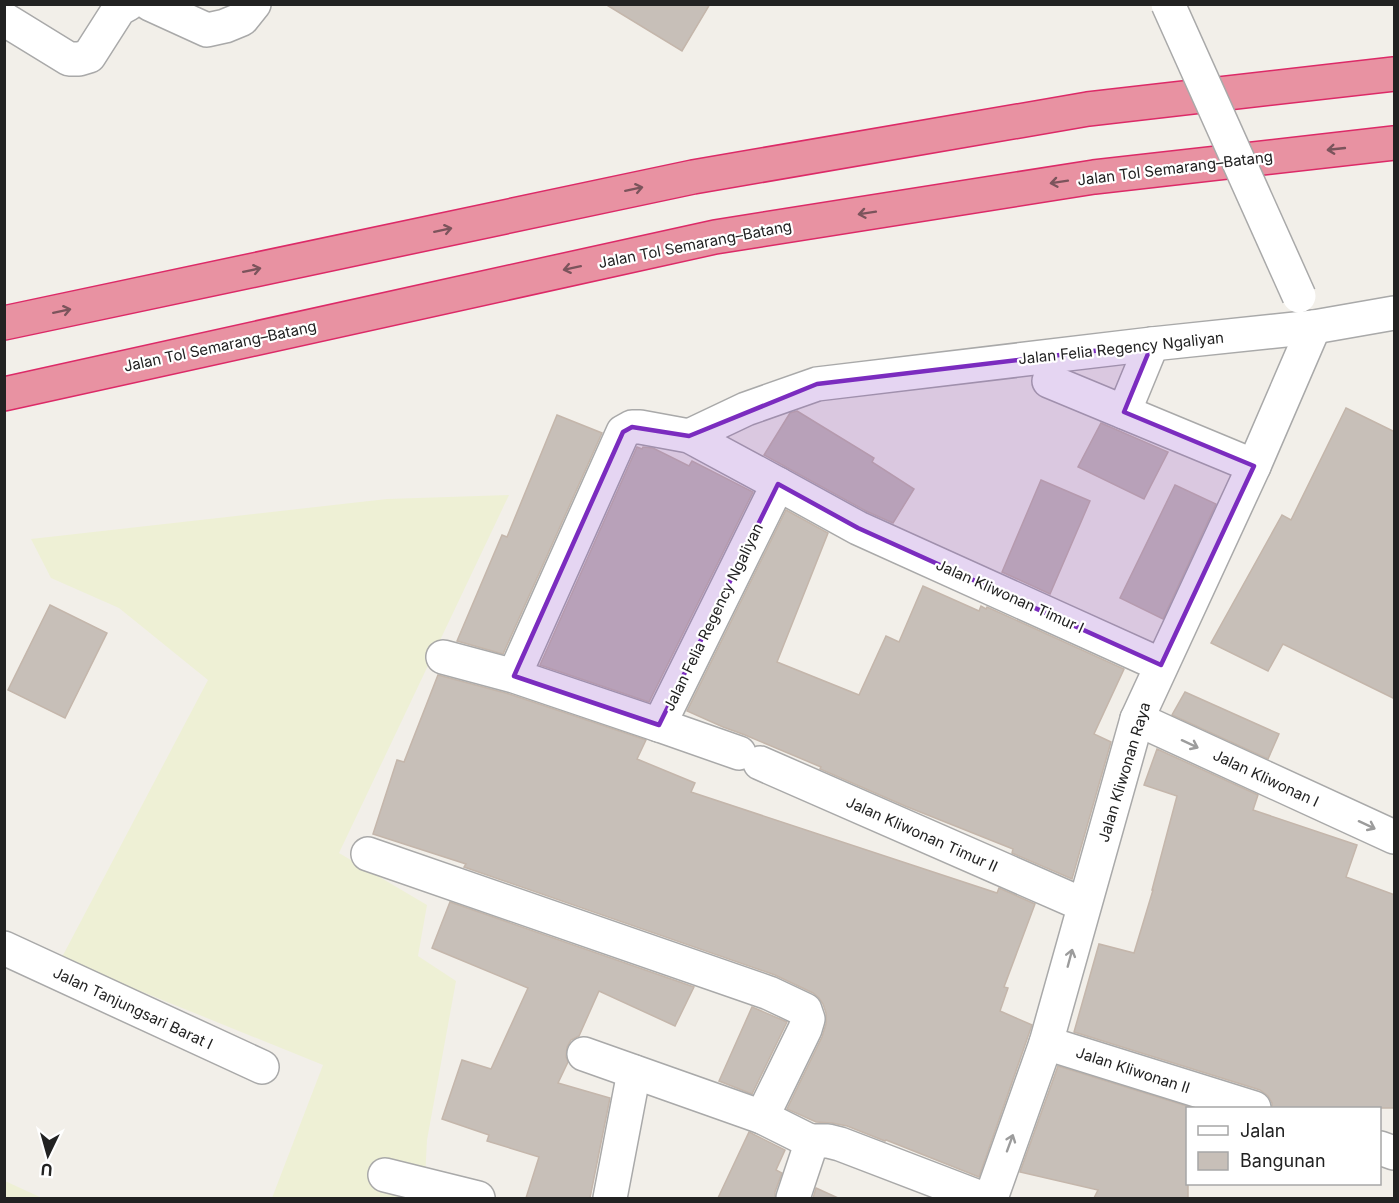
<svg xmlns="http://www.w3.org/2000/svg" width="1399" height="1203" font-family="Inter,sans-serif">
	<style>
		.farmland { fill: #eef0d5 }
		.building { fill: #c7bfb8; stroke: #c4b6ab; stroke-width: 1.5 }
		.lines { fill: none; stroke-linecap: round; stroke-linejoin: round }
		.minor-casing { stroke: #a9a9a9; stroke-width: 36 }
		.highway-casing { stroke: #dc2a67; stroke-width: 36 }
		.minor { stroke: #fff; stroke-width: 33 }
		.highway { stroke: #e892a2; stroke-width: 33 }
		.minor-bridge-casing { stroke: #a9a9a9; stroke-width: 36; stroke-linecap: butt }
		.minor-bridge { stroke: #fff; stroke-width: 33 }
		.oneway { stroke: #7b545c }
		.oneway2 { stroke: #9c9c9c }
		.marked { fill: #7b2cbf; fill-opacity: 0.2; stroke: #7b2cbf; stroke-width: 4.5; stroke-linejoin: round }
		.labels { text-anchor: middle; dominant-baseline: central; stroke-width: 4.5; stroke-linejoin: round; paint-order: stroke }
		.street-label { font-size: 15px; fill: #222; stroke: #fff }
	</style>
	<rect width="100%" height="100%" fill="#f2efe9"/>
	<g class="farmland">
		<path d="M 509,495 L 339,853 L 427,905 L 418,956 L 456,981 L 427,1140 L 424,1198 L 272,1198 L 323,1065 L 61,959 L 208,680 L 119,608 L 51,578 L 31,539 L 387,499 Z"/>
		<path d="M 4,1181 L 5,1181 L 42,1198 L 5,1198 Z"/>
	</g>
	<g class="building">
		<path d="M 605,4 L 710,4 L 682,51 Z"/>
		<path d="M 1346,408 L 1395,432 L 1395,699 L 1283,644 L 1268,671 L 1211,643 L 1282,515 L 1291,520 Z"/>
		<path d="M 797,411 L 874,458 L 872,462 L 914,489 L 893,523 L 866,511 L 764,455 L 790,413 Z"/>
		<path d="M 557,415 L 602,433 L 503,654 L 457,641 L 502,535 L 507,537 Z"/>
		<path d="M 1101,423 L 1168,452 L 1144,499 L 1078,467 Z"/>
		<path d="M 637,447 L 642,449 L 643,447 L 653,448 L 689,466 L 692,461 L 753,492 L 649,702 L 540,665 Z"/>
		<path d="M 1041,480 L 1090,501 L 1050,594 L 1002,572 Z"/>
		<path d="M 1175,485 L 1216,504 L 1163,619 L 1120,598 Z"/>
		<path d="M 786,510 L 828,533 L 777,662 L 859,695 L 886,636 L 899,642 L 923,586 L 979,611 L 981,606 L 986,609 L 987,607 L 1124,669 L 1094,734 L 1111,742 L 1072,879 L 1012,853 L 1013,849 L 905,806 L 820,769 L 821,767 L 745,735 L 723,727 L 687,711 Z"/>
		<path d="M 50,605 L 107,633 L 65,718 L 8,690 Z"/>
		<path d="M 438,675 L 509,694 L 646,740 L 637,759 L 695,783 L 691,792 L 997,893 L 999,888 L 1035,904 L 1004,987 L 1008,988 L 1000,1011 L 1032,1025 L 979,1177 L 886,1140 L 885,1141 L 847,1126 L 832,1123 L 816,1122 L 787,1109 L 822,1037 L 826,1024 L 826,1013 L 823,1004 L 819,998 L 813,993 L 775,975 L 464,867 L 466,864 L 373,834 L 397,760 L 404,762 Z"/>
		<path d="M 1185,692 L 1279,734 L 1268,759 L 1172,715 Z"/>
		<path d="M 1157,749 L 1258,795 L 1253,810 L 1357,845 L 1346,877 L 1395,895 L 1395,1108 L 1272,1108 L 1272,1103 L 1268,1096 L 1260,1090 L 1074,1032 L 1099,944 L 1134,953 L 1153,890 L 1152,890 L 1177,796 L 1144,785 Z"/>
		<path d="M 450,902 L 694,987 L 675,1026 L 599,991 L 579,1036 L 571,1040 L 567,1047 L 566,1057 L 568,1062 L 558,1083 L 610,1098 L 590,1198 L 526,1198 L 539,1157 L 487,1141 L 489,1135 L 442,1119 L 462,1060 L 491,1069 L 528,988 L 432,948 Z"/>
		<path d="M 752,1007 L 787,1022 L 752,1094 L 719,1081 Z"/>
		<path d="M 1058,1066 L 1193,1108 L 1188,1108 L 1188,1198 L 1094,1198 L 1098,1190 L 1020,1172 Z"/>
		<path d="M 749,1132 L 785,1150 L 776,1170 L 782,1173 L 775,1192 L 775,1198 L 718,1198 Z"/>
		<path d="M 816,1188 L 838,1198 L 813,1198 Z"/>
	</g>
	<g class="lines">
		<g class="minor-casing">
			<g id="minor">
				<path d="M 150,4 L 207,30 L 225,26 L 242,19 L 254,4"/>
				<path d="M 4,19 L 69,59 L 79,59 L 89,56 L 119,9 L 128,4"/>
				<path d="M 1049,381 L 1254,466"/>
				<path d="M 1124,412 L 1152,344"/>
				<path d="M 689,436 L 746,409 L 817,384 L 1152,344 L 1314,327 L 1394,313"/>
				<path d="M 778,484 L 858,528 L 1161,665"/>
				<path d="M 443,657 L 514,676 L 659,725 L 778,484 L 689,436 L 640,427 L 632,427 L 623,432 L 514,676"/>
				<path d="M 1137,719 L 1394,837"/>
				<path d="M 659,725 L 739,753"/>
				<path d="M 760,763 L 1084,905"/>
				<path d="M 368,854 L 769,993 L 805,1010 L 808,1019 L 805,1029 L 762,1117"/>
				<path d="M 4,948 L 262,1067"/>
				<path d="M 1046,1043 L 1254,1108"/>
				<path d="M 584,1054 L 762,1117 L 810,1141"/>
				<path d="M 1380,1148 L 1394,1153"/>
				<path d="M 385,1175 L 478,1198"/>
				<path d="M 610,1198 L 634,1072"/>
				<path d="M 793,1198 L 809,1150 L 810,1141 L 828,1141 L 840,1144 L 981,1198"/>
				<path d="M 991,1198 L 1046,1043 L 1137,719 L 1254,466 L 1314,327"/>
			</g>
		</g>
		<g class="highway-casing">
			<g id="highway">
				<path d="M 4,323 L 693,177 L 1088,109 L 1394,74"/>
				<path d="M 4,394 L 715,237 L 1094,177 L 1394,143"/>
			</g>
		</g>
		<use href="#minor" class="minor"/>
		<use href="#highway" class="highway"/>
		<g class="minor-bridge-casing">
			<path id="minor-bridge" d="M 1168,4 L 1299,296"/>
		</g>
		<use href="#minor-bridge" class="minor-bridge"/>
	</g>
	<defs><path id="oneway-shaft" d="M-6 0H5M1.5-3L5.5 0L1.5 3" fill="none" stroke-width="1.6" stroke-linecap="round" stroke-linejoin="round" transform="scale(1.5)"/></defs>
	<g class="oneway">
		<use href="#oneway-shaft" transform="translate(1336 149) rotate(174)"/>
		<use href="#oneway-shaft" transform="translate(1059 182) rotate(171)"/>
		<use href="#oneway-shaft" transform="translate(634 189) rotate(-12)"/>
		<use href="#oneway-shaft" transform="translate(867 213) rotate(171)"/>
		<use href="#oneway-shaft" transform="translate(443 230) rotate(-12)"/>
		<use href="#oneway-shaft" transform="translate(572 268) rotate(168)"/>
		<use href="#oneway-shaft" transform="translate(252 270) rotate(-12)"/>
		<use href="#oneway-shaft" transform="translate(62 311) rotate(-12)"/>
	</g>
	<g class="oneway2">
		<use href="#oneway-shaft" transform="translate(1190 744) rotate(25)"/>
		<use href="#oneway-shaft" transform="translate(1367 825) rotate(25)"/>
		<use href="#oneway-shaft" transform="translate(1070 958) rotate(-75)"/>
		<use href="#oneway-shaft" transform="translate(1010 1143) rotate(-70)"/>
	</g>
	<path class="marked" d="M 1152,344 L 1124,412 L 1254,466 L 1161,665 L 858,528 L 778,484 L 659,725 L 514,676 L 623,432 L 632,427 L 689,436 L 817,384 Z"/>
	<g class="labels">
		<g class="street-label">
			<text transform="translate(1175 168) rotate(-7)">Jalan Tol Semarang–Batang</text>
			<text transform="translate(695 244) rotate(-11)">Jalan Tol Semarang–Batang</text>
			<text transform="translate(220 346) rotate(-12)">Jalan Tol Semarang–Batang</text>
			<text transform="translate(1121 348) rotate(-6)">Jalan Felia Regency Ngaliyan</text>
			<text transform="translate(1010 596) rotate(24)">Jalan Kliwonan Timur I</text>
			<text transform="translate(713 617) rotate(-64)">Jalan Felia Regency Ngaliyan</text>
			<text transform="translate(1124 772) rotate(-73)">Jalan Kliwonan Raya</text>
			<text transform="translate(1266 778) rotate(25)">Jalan Kliwonan I</text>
			<text transform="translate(922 834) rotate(24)">Jalan Kliwonan Timur II</text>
			<text transform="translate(133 1008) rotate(25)">Jalan Tanjungsari Barat I</text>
			<text transform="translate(1133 1070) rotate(18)">Jalan Kliwonan II</text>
		</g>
	</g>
	<rect width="1399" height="1203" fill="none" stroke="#222222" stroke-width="12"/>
	<rect x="1186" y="1107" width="195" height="78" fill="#ffffff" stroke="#a7a7a7" stroke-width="1.5"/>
	<rect x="1198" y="1126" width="30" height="9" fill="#ffffff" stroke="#a7a7a7" stroke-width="1.5"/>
	<text x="1240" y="1137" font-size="18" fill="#222222">Jalan</text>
	<rect x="1198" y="1152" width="30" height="18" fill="#c7bfb8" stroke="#a7a7a7" stroke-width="1.5"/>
	<text x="1240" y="1167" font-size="18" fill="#222222">Bangunan</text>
	<g transform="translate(48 1155) rotate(185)" stroke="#ffffff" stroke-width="4.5" paint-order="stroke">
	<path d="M0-4.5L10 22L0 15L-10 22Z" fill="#222222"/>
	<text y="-9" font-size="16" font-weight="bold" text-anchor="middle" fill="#222222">U</text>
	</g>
</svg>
